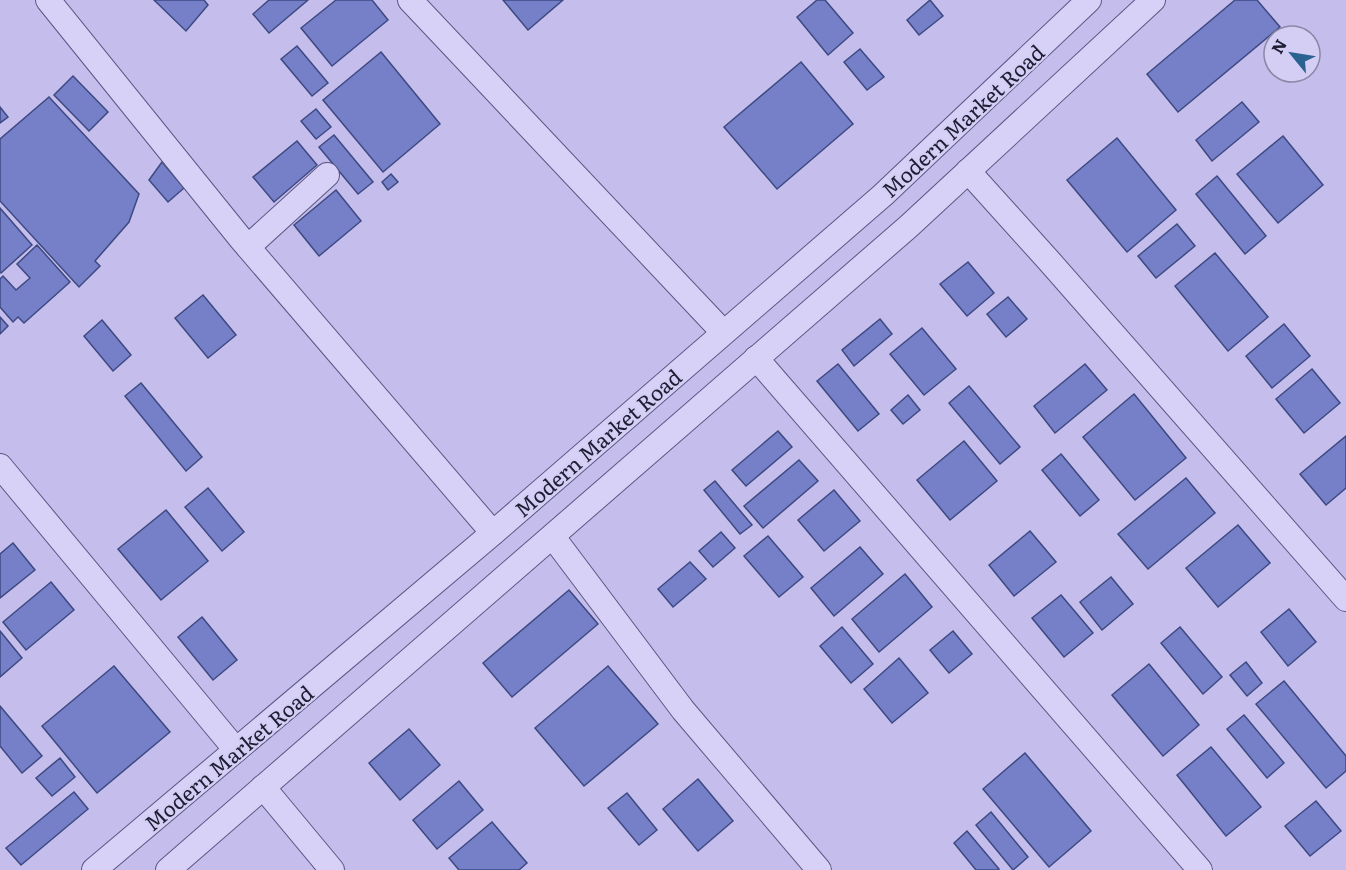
<svg xmlns="http://www.w3.org/2000/svg" width="1346" height="870" font-family="Literata,serif">
	<style>
		.building { fill: #7580c9; stroke: #3e4982; stroke-width: 1.5 }
		.lines { fill: none; stroke-linecap: round; stroke-linejoin: round }
		.minor-casing { stroke: #585884; stroke-width: 26 }
		.minor { stroke: #d7d1f7; stroke-width: 24 }
		.labels { text-anchor: middle; dominant-baseline: central; stroke-width: 4.5; stroke-linejoin: round; paint-order: stroke }
		.street-label { font-size: 21px; fill: #1c1d33; stroke: #d4cdf4 }
	</style>
	<rect width="100%" height="100%" fill="#c5beec"/>
	<g class="building">
		<path d="M 154,0 L 204,0 L 208,5 L 186,31 Z"/>
		<path d="M 269,0 L 308,0 L 269,33 L 253,14 Z"/>
		<path d="M 336,0 L 372,0 L 388,20 L 332,66 L 301,28 Z"/>
		<path d="M 503,0 L 563,0 L 528,30 Z"/>
		<path d="M 817,0 L 825,0 L 853,33 L 828,55 L 797,17 Z"/>
		<path d="M 930,0 L 943,16 L 919,35 L 907,20 Z"/>
		<path d="M 1235,0 L 1257,0 L 1280,27 L 1178,112 L 1147,74 Z"/>
		<path d="M 297,46 L 328,83 L 312,96 L 281,59 Z"/>
		<path d="M 860,49 L 884,77 L 867,90 L 844,62 Z"/>
		<path d="M 381,52 L 440,124 L 383,172 L 323,100 Z"/>
		<path d="M 801,62 L 853,124 L 777,189 L 724,127 Z"/>
		<path d="M 73,76 L 108,112 L 89,131 L 54,95 Z"/>
		<path d="M 49,97 L 139,194 L 129,222 L 95,261 L 100,266 L 79,287 L 0,201 L 0,139 Z"/>
		<path d="M 1242,102 L 1259,122 L 1212,161 L 1196,140 Z"/>
		<path d="M 0,107 L 8,117 L 0,123 Z"/>
		<path d="M 316,109 L 331,127 L 316,139 L 301,121 Z"/>
		<path d="M 334,135 L 373,182 L 358,194 L 319,147 Z"/>
		<path d="M 1283,136 L 1323,185 L 1278,223 L 1237,174 Z"/>
		<path d="M 1117,138 L 1176,210 L 1127,252 L 1067,180 Z"/>
		<path d="M 297,141 L 317,165 L 274,202 L 253,177 Z"/>
		<path d="M 162,162 L 184,188 L 168,202 L 149,180 Z"/>
		<path d="M 391,174 L 398,182 L 388,190 L 382,182 Z"/>
		<path d="M 1217,176 L 1266,236 L 1245,254 L 1196,194 Z"/>
		<path d="M 336,190 L 361,221 L 319,256 L 294,225 Z"/>
		<path d="M 0,208 L 32,245 L 1,273 L 0,272 Z"/>
		<path d="M 1177,224 L 1195,246 L 1156,278 L 1138,256 Z"/>
		<path d="M 37,245 L 70,282 L 24,323 L 18,317 L 13,322 L 0,307 L 0,279 L 3,276 L 16,290 L 30,278 L 17,264 Z"/>
		<path d="M 1215,253 L 1268,317 L 1228,351 L 1175,286 Z"/>
		<path d="M 968,262 L 994,293 L 967,316 L 940,284 Z"/>
		<path d="M 203,295 L 236,335 L 208,358 L 175,318 Z"/>
		<path d="M 1008,297 L 1027,319 L 1006,337 L 987,314 Z"/>
		<path d="M 0,317 L 8,326 L 0,334 Z"/>
		<path d="M 880,319 L 892,334 L 854,366 L 842,350 Z"/>
		<path d="M 102,320 L 131,355 L 113,371 L 84,336 Z"/>
		<path d="M 1284,324 L 1310,356 L 1272,388 L 1246,356 Z"/>
		<path d="M 922,328 L 956,369 L 924,395 L 890,354 Z"/>
		<path d="M 838,364 L 879,414 L 858,431 L 817,381 Z"/>
		<path d="M 1085,364 L 1107,390 L 1055,433 L 1034,406 Z"/>
		<path d="M 1312,369 L 1340,403 L 1304,433 L 1276,399 Z"/>
		<path d="M 141,383 L 202,457 L 186,471 L 125,396 Z"/>
		<path d="M 969,386 L 1020,447 L 1000,464 L 949,403 Z"/>
		<path d="M 1134,394 L 1186,458 L 1135,500 L 1083,437 Z"/>
		<path d="M 908,395 L 920,410 L 903,424 L 891,410 Z"/>
		<path d="M 778,431 L 792,447 L 746,486 L 732,470 Z"/>
		<path d="M 1346,436 L 1346,488 L 1326,505 L 1300,474 Z"/>
		<path d="M 964,441 L 997,481 L 950,520 L 917,480 Z"/>
		<path d="M 1061,454 L 1099,500 L 1080,516 L 1042,470 Z"/>
		<path d="M 799,460 L 818,481 L 763,528 L 744,506 Z"/>
		<path d="M 1186,478 L 1215,513 L 1148,569 L 1118,534 Z"/>
		<path d="M 715,481 L 752,525 L 740,534 L 704,490 Z"/>
		<path d="M 208,488 L 244,532 L 222,551 L 185,507 Z"/>
		<path d="M 834,490 L 860,521 L 824,551 L 798,520 Z"/>
		<path d="M 166,510 L 208,561 L 161,600 L 118,549 Z"/>
		<path d="M 1238,525 L 1270,563 L 1218,607 L 1186,568 Z"/>
		<path d="M 1030,531 L 1056,562 L 1014,596 L 989,565 Z"/>
		<path d="M 721,532 L 735,548 L 713,567 L 699,551 Z"/>
		<path d="M 768,536 L 803,577 L 779,597 L 744,556 Z"/>
		<path d="M 13,543 L 35,570 L 0,598 L 0,554 Z"/>
		<path d="M 860,547 L 883,574 L 834,616 L 811,588 Z"/>
		<path d="M 690,562 L 706,579 L 673,607 L 658,589 Z"/>
		<path d="M 905,574 L 932,607 L 879,652 L 852,619 Z"/>
		<path d="M 1111,577 L 1133,604 L 1102,630 L 1080,602 Z"/>
		<path d="M 51,582 L 74,610 L 26,650 L 3,622 Z"/>
		<path d="M 569,590 L 598,624 L 512,697 L 483,663 Z"/>
		<path d="M 1061,595 L 1093,633 L 1064,657 L 1032,618 Z"/>
		<path d="M 1289,609 L 1316,642 L 1288,666 L 1261,632 Z"/>
		<path d="M 202,617 L 237,660 L 213,680 L 178,637 Z"/>
		<path d="M 842,627 L 873,664 L 851,683 L 820,646 Z"/>
		<path d="M 1180,627 L 1222,677 L 1203,694 L 1161,643 Z"/>
		<path d="M 0,631 L 22,658 L 0,677 Z"/>
		<path d="M 953,631 L 972,654 L 949,673 L 930,650 Z"/>
		<path d="M 899,658 L 928,693 L 892,723 L 864,689 Z"/>
		<path d="M 1246,662 L 1262,683 L 1247,696 L 1230,675 Z"/>
		<path d="M 1149,664 L 1199,725 L 1163,756 L 1112,695 Z"/>
		<path d="M 114,666 L 170,732 L 97,793 L 42,726 Z"/>
		<path d="M 608,666 L 658,724 L 584,786 L 535,728 Z"/>
		<path d="M 1284,681 L 1346,756 L 1346,771 L 1326,788 L 1256,704 Z"/>
		<path d="M 0,706 L 42,756 L 22,773 L 0,746 Z"/>
		<path d="M 1244,715 L 1284,763 L 1267,778 L 1227,729 Z"/>
		<path d="M 409,729 L 440,765 L 400,800 L 369,763 Z"/>
		<path d="M 1211,747 L 1261,807 L 1226,836 L 1177,775 Z"/>
		<path d="M 1025,753 L 1091,831 L 1049,867 L 983,789 Z"/>
		<path d="M 60,758 L 75,777 L 52,796 L 36,778 Z"/>
		<path d="M 698,779 L 733,821 L 698,851 L 663,809 Z"/>
		<path d="M 459,781 L 483,810 L 437,849 L 413,820 Z"/>
		<path d="M 74,792 L 88,809 L 21,865 L 6,848 Z"/>
		<path d="M 627,793 L 657,830 L 639,845 L 608,808 Z"/>
		<path d="M 1316,801 L 1341,831 L 1310,856 L 1285,826 Z"/>
		<path d="M 991,812 L 1028,857 L 1013,870 L 976,825 Z"/>
		<path d="M 492,822 L 527,863 L 519,870 L 459,870 L 449,858 Z"/>
		<path d="M 967,831 L 999,869 L 997,870 L 976,870 L 954,843 Z"/>
	</g>
	<g class="lines">
		<g class="minor-casing">
			<g id="minor">
				<path d="M 48,0 L 241,239 L 493,533"/>
				<path d="M 410,0 L 723,332"/>
				<path d="M 968,171 L 1050,262 L 1346,599"/>
				<path d="M 248,247 L 327,175"/>
				<path d="M 756,358 L 1200,870"/>
				<path d="M 0,466 L 236,750"/>
				<path d="M 553,537 L 683,710 L 819,870"/>
				<path d="M 263,787 L 332,870"/>
				<path d="M 94,870 L 493,533 L 883,195 L 1089,0"/>
				<path d="M 168,870 L 909,226 L 1153,0"/>
			</g>
		</g>
		<use href="#minor" class="minor"/>
	</g>
	<g class="labels">
		<g class="street-label">
			<text transform="translate(962 120) rotate(-43)">Modern Market Road</text>
			<text transform="translate(597 442) rotate(-41)">Modern Market Road</text>
			<text transform="translate(228 757) rotate(-40)">Modern Market Road</text>
		</g>
	</g>
	<g transform="translate(1292 54) rotate(300)"><circle r="28" fill="#d4cdf4" stroke="#8a87a7" stroke-width="1.5"/>
	<path d="M0-4.5L10 22L0 15L-10 22Z" fill="#2a6391"/>
	<text y="-9" font-size="16" font-weight="bold" text-anchor="middle" fill="#1c1d33">N</text>
	</g>
</svg>
